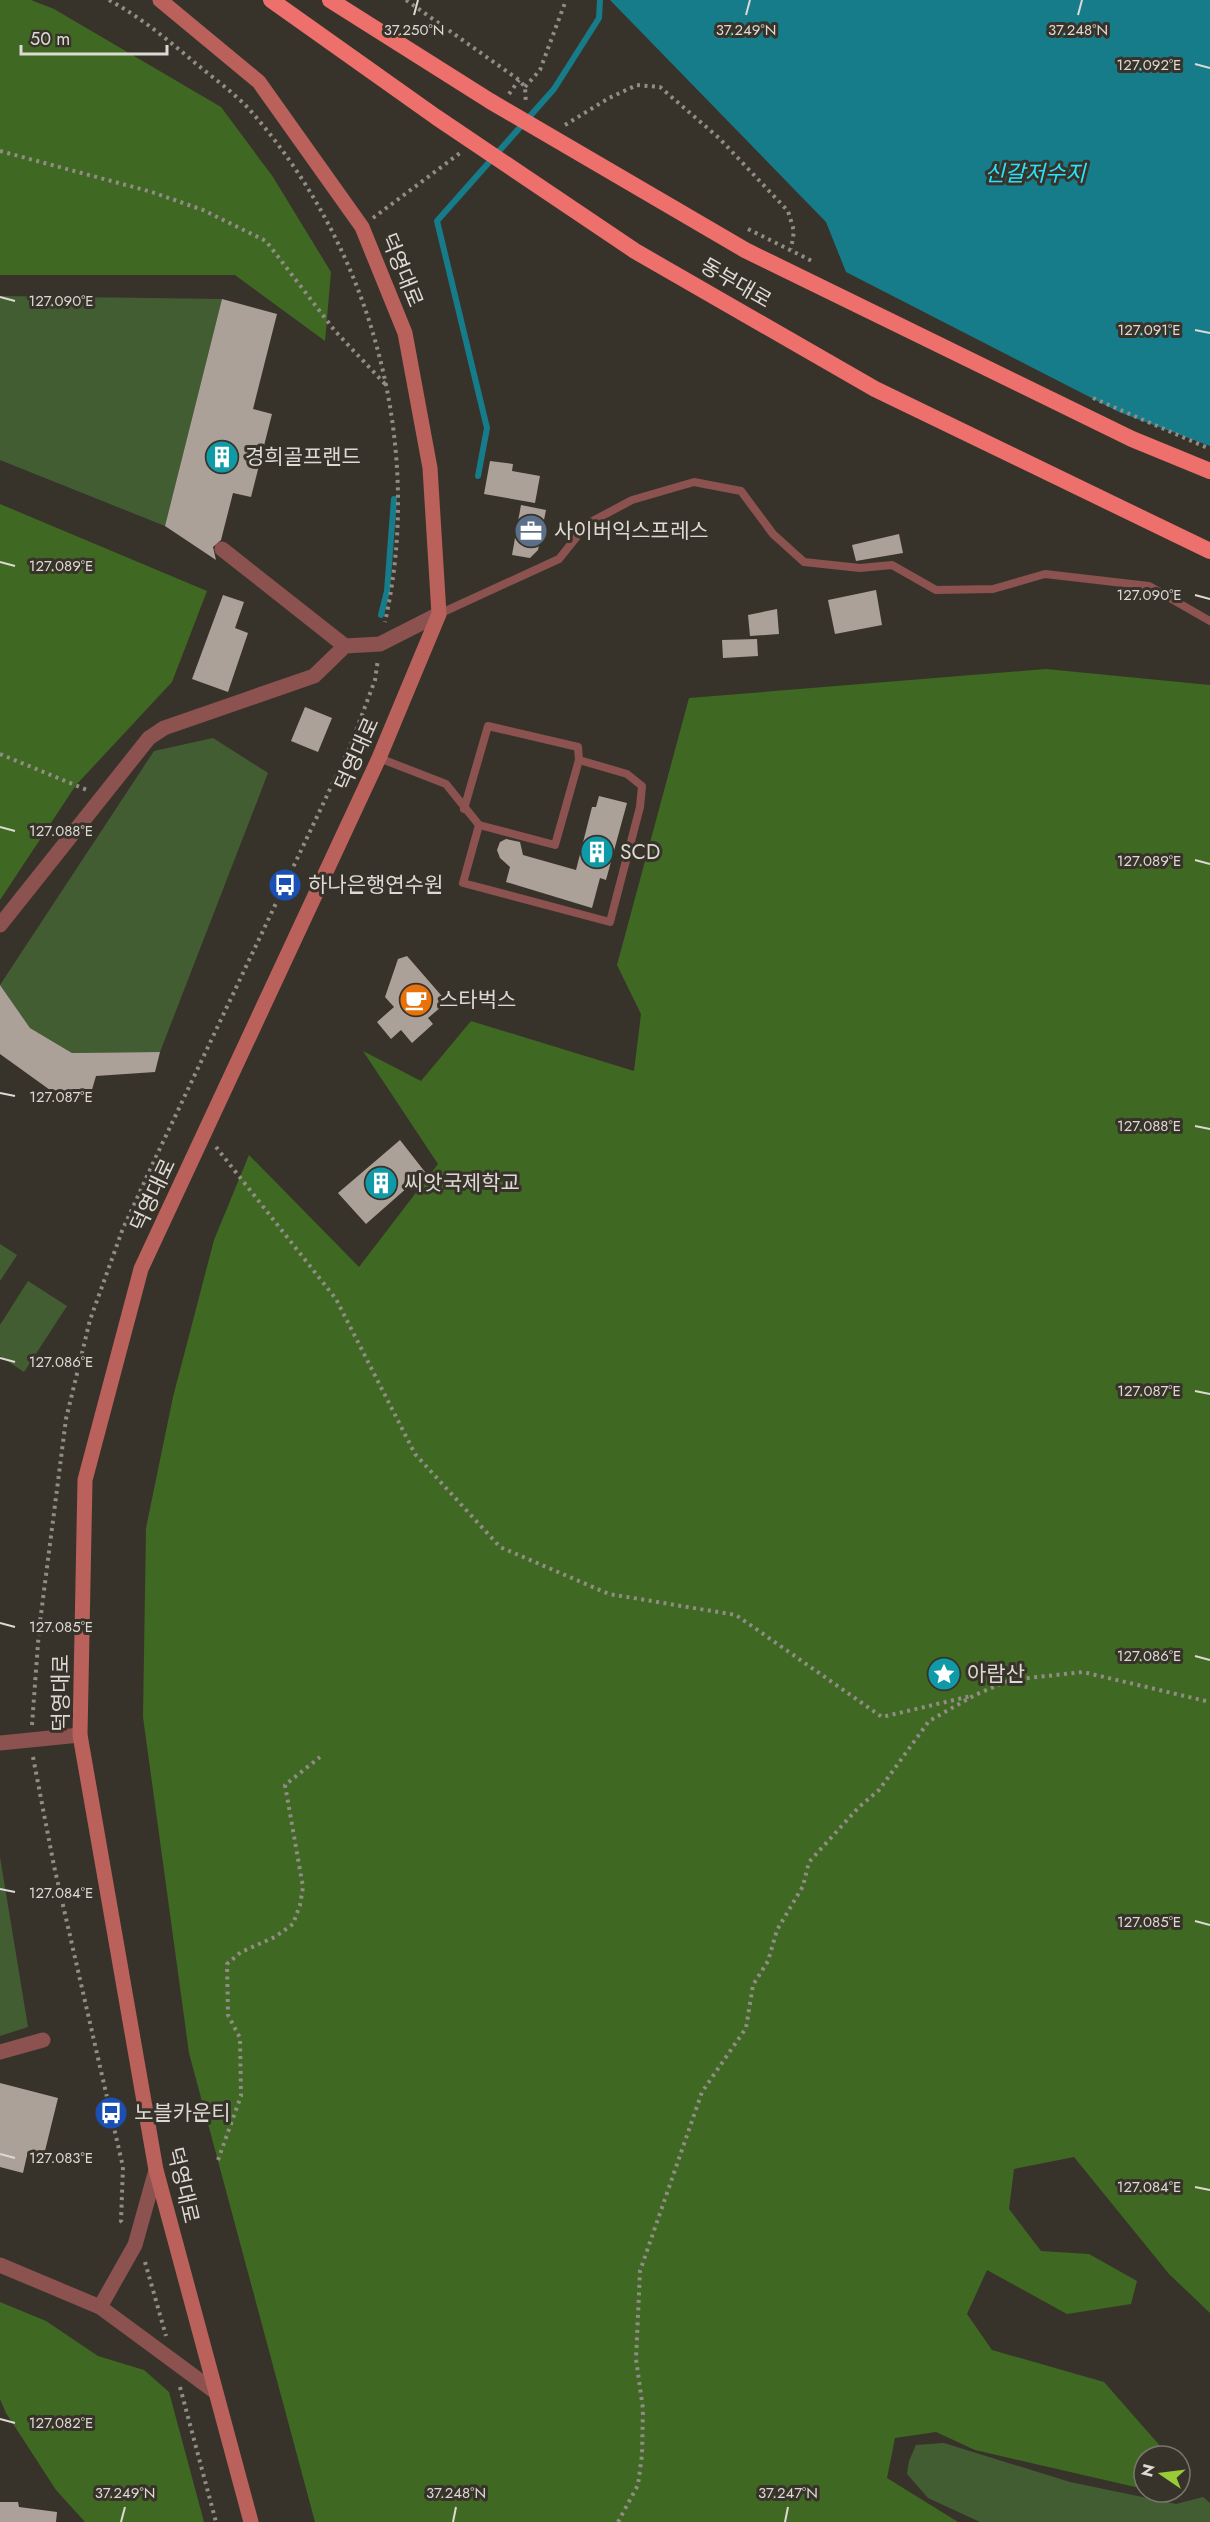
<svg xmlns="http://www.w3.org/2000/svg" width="1210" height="2522" font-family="Jost,'Noto Sans KR',sans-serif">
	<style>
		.green { fill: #435d33 }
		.forest { fill: #3f6822 }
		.water { fill: #167c89 }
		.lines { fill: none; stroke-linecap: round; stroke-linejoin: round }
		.stream { stroke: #167c89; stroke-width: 6 }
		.building { fill: #aba198 }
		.path { stroke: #918c86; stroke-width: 4; stroke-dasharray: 3 4.5; stroke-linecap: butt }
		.service { stroke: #8b524f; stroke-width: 8 }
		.minor { stroke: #8b524f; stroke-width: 15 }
		.secondary { stroke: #ba615c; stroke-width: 15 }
		.trunk { stroke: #ee706c; stroke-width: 16 }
		.ticks { fill: none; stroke: #ddd9d4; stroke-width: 2 }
		.labels { text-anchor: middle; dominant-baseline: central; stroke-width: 6; stroke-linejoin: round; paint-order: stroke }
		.street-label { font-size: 21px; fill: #ddd9d4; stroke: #38332a }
		.poi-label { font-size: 21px; fill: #ddd9d4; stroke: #38332a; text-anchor: start }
		.water-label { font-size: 22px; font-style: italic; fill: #27e4fb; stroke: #38332a }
		.ticks-label { font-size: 15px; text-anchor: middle; fill: #ddd9d4; stroke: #38332a; stroke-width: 6; stroke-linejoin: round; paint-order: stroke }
	</style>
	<rect width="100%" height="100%" fill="#38332a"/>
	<g class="green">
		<path d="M 0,296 L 222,299 L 165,526 L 0,460 Z"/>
		<path d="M 213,738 L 268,773 L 160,1052 L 72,1053 L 30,1028 L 0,985 L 154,751 Z"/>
		<path d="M 0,1244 L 17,1255 L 0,1281 Z"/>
		<path d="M 28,1281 L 67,1306 L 24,1372 L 0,1356 L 0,1325 Z"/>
		<path d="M 0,1857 L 28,2027 L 0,2036 Z"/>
		<path d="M 944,2443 L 1070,2482 L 1176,2504 L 1203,2497 L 1210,2503 L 1210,2522 L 980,2522 L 928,2498 L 907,2474 L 909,2461 L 916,2445 Z"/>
	</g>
	<g class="forest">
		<path d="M 0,0 L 31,0 L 54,9 L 221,107 L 273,177 L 331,272 L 325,341 L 235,275 L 0,275 Z"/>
		<path d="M 0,504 L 207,591 L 172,682 L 76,785 L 0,900 Z"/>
		<path d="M 1046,669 L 1210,685 L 1210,2313 L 1169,2274 L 1074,2157 L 1014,2169 L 1009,2209 L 1041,2251 L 1089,2254 L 1137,2281 L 1131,2304 L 1067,2314 L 987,2270 L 967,2314 L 992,2350 L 1104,2382 L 1169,2456 L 1144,2456 L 1144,2489 L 975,2450 L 936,2432 L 895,2438 L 887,2478 L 958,2522 L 315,2522 L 189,2053 L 143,1717 L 146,1528 L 173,1397 L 214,1240 L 249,1155 L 359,1267 L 438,1164 L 363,1051 L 421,1081 L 471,1021 L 634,1071 L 641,1014 L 617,965 L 689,698 Z"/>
		<path d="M 0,2302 L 46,2321 L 98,2356 L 144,2370 L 169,2392 L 204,2522 L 85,2522 L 56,2490 L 6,2413 L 0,2399 Z"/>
	</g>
	<path class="water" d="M 610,0 L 1210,0 L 1210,446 L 1119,412 L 846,272 L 826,222 Z"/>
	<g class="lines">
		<g class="stream">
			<path d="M 478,476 L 487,428 L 437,221 L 554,89 L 599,18 L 600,0"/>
			<path d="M 381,615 L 387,591 L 394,499"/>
		</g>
	</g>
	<g class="building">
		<path d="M 222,299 L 277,314 L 253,409 L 272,414 L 251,497 L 233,493 L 221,540 L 213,547 L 216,560 L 165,526 Z"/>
		<path d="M 490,461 L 513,464 L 512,471 L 540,476 L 535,503 L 484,494 Z"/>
		<path d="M 521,505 L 546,510 L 538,550 L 530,558 L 512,555 Z"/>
		<path d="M 899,534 L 903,553 L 856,561 L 852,545 Z"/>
		<path d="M 876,590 L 882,625 L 835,634 L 828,600 Z"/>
		<path d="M 223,595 L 244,602 L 235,628 L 248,633 L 228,692 L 192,679 Z"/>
		<path d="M 777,609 L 779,634 L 750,636 L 748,615 Z"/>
		<path d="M 757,639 L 758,656 L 723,658 L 722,640 Z"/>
		<path d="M 305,707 L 332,718 L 318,752 L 291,741 Z"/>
		<path d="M 599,796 L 627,803 L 606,880 L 600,878 L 592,908 L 506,882 L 510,867 L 500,858 L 497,850 L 500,842 L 506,839 L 520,842 L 523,855 L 576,870 L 592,807 L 596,807 Z"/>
		<path d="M 407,956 L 447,1002 L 428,1018 L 433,1024 L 412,1043 L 401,1030 L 391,1039 L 377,1022 L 394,1007 L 385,997 L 398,959 Z"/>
		<path d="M 0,985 L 30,1028 L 72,1053 L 160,1052 L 155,1072 L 96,1076 L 91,1093 L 50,1090 L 0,1054 Z"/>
		<path d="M 400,1140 L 425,1172 L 366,1224 L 338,1193 Z"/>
		<path d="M 0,2083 L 58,2098 L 44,2155 L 28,2151 L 23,2173 L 0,2167 Z"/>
		<path d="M 0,2502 L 18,2502 L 19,2507 L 57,2512 L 56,2522 L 0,2522 Z"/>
	</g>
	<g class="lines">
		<g class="path">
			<path d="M 109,0 C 140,17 167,39 194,62 C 212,77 233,92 249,109 C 371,247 425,443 385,622"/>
			<path d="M 406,0 L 519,80 L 525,87 L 526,104"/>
			<path d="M 525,87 L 540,70 L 566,0"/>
			<path d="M 509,94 L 519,80"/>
			<path d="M 565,125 L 609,98 L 637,85 L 660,87 L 719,138 L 788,211 L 794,231 L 791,249"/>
			<path d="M 0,151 L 152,192 L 203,210 L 266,241 L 335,331 L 385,384"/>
			<path d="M 373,218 L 460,153"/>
			<path d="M 748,229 L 814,262"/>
			<path d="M 1093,398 L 1210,449"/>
			<path d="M 0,754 L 87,790"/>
			<path d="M 216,1147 L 336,1299 L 415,1454 L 500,1547 L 609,1594 L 736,1615 L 882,1717 L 971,1696"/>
			<path d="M 32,1725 L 39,1630 L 66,1419 L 90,1320 L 122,1231 L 154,1161 L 350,747 L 375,680 L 378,659"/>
			<path d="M 33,1757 L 54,1866 L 123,2167 L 121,2221 L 124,2225"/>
			<path d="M 218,2160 L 241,2096 L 240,2038 L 228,2015 L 227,1964 L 241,1952 L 275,1937 L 293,1924 L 300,1905 L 303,1887 L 285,1785 L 320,1757"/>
			<path d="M 145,2262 L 166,2336"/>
			<path d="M 180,2387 L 216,2522"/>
			<path d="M 618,2522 L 638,2485 L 642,2455 L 643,2409 L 636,2359 L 640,2271 L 702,2092 L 746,2028 L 753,1985 L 768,1961 L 777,1930 L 803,1886 L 809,1862 L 859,1807 L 879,1790 L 929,1721 L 975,1695 L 1010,1680 L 1083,1672 L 1210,1702"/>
		</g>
		<g class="service">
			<path d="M 439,614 L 559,559 L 587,524 L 632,500 L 694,482 L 741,491 L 773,534 L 804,562 L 860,568 L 892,565 L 936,590 L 993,589 L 1045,574 L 1149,586 L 1210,621"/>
			<path d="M 379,758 L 446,784 L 479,825 L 555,845 L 579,760 L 578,747 L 488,726 L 464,809"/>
			<path d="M 479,825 L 463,883 L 610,922 L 640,807 L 642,786 L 627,774 L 579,760"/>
		</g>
		<g class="minor">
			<path d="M 222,549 L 345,646"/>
			<path d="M 0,925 L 149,738 L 164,728 L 314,676 L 345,646 L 380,644 L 439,614"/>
			<path d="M 0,1743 L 80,1735"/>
			<path d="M 0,2052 L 43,2040"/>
			<path d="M 156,2170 L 135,2245 L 100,2307 L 214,2391"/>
			<path d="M 0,2265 L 100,2307"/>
		</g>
		<path class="secondary" d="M 160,0 L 259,82 L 362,227 L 405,333 L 430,468 L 439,614 L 379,758 L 141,1269 L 85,1480 L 80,1735 L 156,2170 L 251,2522"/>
		<g class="trunk">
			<path d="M 271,0 L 436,117 L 635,251 L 875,389 L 1210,551"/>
			<path d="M 330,0 L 490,101 L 745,250 L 1132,439 L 1210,471"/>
		</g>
	</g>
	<path class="ticks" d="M 414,15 L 418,0M 746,15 L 750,0M 1078,15 L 1082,0M 1195,64 L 1210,68M 0,297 L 15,301M 1195,330 L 1210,333M 0,562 L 15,566M 1195,595 L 1210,599M 0,827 L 15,831M 1195,860 L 1210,864M 0,1093 L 15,1096M 1195,1126 L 1210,1129M 0,1358 L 15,1362M 1195,1391 L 1210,1394M 0,1623 L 15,1627M 1195,1656 L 1210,1660M 0,1889 L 15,1892M 1195,1921 L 1210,1925M 0,2154 L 15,2158M 1195,2187 L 1210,2190M 0,2419 L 15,2423M 121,2522 L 125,2507M 453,2522 L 456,2507M 785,2522 L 788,2507"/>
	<defs>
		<g id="building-disc" transform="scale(1.725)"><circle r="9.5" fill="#0f9aa8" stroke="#38332a"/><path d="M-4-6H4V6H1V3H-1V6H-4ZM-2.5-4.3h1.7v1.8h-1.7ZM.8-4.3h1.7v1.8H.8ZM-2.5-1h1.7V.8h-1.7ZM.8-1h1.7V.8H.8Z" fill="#fff"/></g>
		<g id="office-disc" transform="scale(1.725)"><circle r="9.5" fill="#5c6f8a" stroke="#38332a"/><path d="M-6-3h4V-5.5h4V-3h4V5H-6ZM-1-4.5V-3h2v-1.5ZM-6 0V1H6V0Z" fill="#fff"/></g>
		<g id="bus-disc" transform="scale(1.725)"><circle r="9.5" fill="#1a4fb4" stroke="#38332a"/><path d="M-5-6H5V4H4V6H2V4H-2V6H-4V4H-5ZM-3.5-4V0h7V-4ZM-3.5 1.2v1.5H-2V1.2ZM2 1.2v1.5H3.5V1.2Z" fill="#fff"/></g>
		<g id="cafe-disc" transform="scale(1.725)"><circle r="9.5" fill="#e8710a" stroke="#38332a"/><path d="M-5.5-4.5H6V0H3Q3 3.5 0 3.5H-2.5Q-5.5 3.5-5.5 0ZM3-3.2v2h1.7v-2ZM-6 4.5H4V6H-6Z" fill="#fff"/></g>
		<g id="sight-disc" transform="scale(1.725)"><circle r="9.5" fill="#0f9aa8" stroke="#38332a"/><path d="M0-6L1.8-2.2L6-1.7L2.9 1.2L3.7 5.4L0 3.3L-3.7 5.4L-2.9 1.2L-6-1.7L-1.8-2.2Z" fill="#fff"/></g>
	</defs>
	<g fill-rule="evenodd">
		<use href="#building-disc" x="222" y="457"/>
		<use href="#office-disc" x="531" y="531"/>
		<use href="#building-disc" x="597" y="852"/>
		<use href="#bus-disc" x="285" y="885"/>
		<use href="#cafe-disc" x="416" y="1000"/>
		<use href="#building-disc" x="381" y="1183"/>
		<use href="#sight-disc" x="944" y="1674"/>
		<use href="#bus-disc" x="111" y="2113"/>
	</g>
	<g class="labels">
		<g class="street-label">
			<text transform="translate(402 270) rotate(68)">덕영대로</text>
			<text transform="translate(736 283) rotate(30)">동부대로</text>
			<text transform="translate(357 754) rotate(-66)">덕영대로</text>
			<text transform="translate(153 1195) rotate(-65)">덕영대로</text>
			<text transform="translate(61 1693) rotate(-90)">덕영대로</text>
			<text transform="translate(183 2185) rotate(77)">덕영대로</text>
		</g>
		<g class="poi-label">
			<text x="245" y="457">경희골프랜드</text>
			<text x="554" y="531">사이버익스프레스</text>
			<text x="620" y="852">SCD</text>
			<text x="308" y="885">하나은행연수원</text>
			<text x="439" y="1000">스타벅스</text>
			<text x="404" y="1183">씨앗국제학교</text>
			<text x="967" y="1674">아람산</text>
			<text x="134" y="2113">노블카운티</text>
		</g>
		<g class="water-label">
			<text x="1035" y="173">신갈저수지</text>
		</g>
	</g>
	<g class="ticks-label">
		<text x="414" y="35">37.250°N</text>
		<text x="746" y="35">37.249°N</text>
		<text x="1078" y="35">37.248°N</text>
		<text x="1149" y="70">127.092°E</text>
		<text x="61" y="306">127.090°E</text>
		<text x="1149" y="335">127.091°E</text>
		<text x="61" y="571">127.089°E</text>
		<text x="1149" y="600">127.090°E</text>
		<text x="61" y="836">127.088°E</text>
		<text x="1149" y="866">127.089°E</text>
		<text x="61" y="1102">127.087°E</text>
		<text x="1149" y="1131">127.088°E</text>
		<text x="61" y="1367">127.086°E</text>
		<text x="1149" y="1396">127.087°E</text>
		<text x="61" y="1632">127.085°E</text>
		<text x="1149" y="1661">127.086°E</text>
		<text x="61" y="1898">127.084°E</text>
		<text x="1149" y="1927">127.085°E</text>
		<text x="61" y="2163">127.083°E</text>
		<text x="1149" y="2192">127.084°E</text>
		<text x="61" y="2428">127.082°E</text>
		<text x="125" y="2498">37.249°N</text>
		<text x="456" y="2498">37.248°N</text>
		<text x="788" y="2498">37.247°N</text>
	</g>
	<g transform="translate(1162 2474) rotate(284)"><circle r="28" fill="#38332a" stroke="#7a756e" stroke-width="1.5"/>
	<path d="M0-4.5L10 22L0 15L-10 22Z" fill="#98cb36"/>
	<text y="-9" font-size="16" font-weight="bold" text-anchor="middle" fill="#ddd9d4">N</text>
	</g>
	<path d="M21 45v9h146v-9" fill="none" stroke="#ddd9d4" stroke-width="3"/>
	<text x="30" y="45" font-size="18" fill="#ddd9d4" stroke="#38332a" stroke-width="4.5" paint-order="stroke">50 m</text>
</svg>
